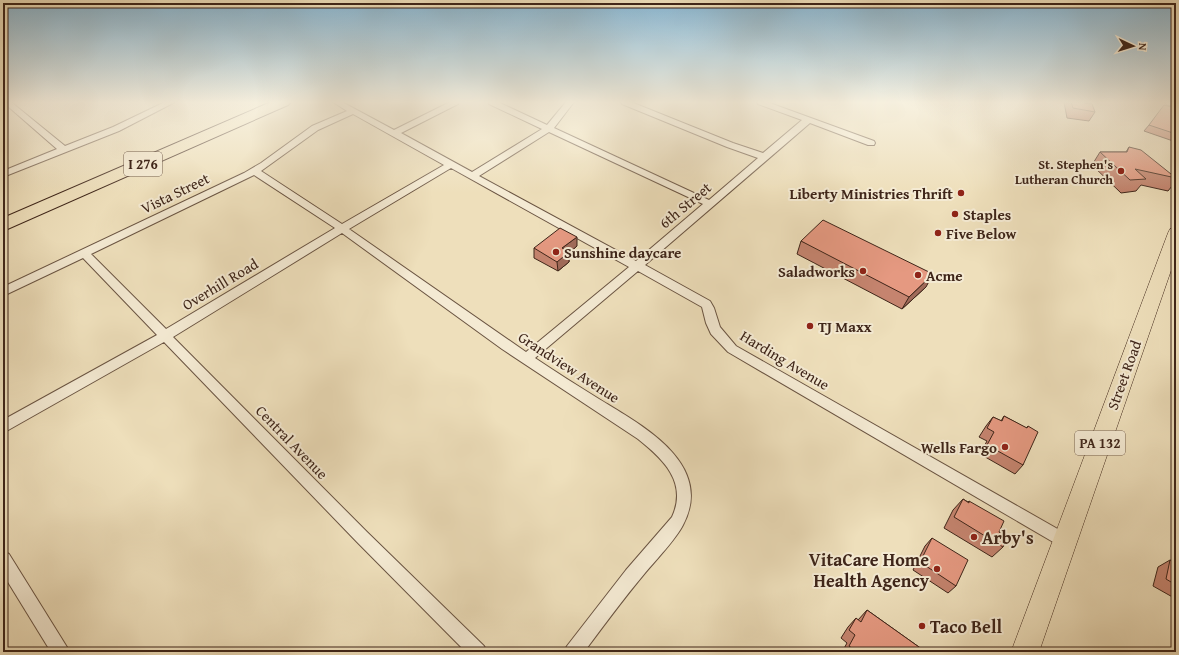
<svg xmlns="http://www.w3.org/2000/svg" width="1179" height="655" font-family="'Gentium Book Plus',serif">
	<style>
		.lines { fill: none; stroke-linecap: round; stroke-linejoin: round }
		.minor-casing { stroke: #6a5442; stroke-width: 2 }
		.primary-casing { stroke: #3e2519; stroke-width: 1 }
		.motorway-casing { stroke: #3e2519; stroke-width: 2 }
		.minor { fill: #f4ead3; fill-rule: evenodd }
		.primary { fill: #eedfbb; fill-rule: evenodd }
		.motorway { fill: #eedfbb; fill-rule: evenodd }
		.wall { fill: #c5846f; stroke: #3e2519 }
		.shaded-wall { fill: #a06b5a; stroke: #3e2519 }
		.building { fill: #e59981; stroke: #3e2519 }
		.poi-dot { fill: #8f2418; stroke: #f4ead3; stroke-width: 1.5 }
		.labels { text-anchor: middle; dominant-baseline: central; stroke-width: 4; stroke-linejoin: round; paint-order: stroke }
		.far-poi-label { font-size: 13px; font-weight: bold; fill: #3e2519; stroke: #f4ead3; text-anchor: end }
		.shield { fill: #f4ead3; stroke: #756051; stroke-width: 1 }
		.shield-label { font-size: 14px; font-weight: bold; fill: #3e2519 }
		.street-label { font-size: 15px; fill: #3e2519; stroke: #f4ead3 }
		.poi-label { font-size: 15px; font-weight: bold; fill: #3e2519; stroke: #f4ead3; text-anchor: start }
		.near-poi-label { font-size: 18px; font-weight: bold; fill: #3e2519; stroke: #f4ead3; text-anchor: start }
	</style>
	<rect width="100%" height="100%" fill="#eedfbb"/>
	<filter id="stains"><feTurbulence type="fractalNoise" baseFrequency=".005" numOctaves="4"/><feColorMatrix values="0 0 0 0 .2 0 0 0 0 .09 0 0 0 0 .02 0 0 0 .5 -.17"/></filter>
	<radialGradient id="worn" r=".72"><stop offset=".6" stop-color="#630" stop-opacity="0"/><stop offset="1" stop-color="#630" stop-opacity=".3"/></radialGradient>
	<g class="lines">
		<g class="minor-casing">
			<g id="minor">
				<path d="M 3,102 L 11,102 L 65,146 L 113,127 L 165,102 L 175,102 L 119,131 L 3,177 L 3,171 L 57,149 Z"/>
				<path d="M 333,102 L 342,102 L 394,130 L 450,102 L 459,102 L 458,104 L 401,133 L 472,172 L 542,129 L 489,104 L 488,102 L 498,102 L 547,125 L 566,102 L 574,102 L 554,128 L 709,200 L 758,158 L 727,147 L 622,104 L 621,102 L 631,102 L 733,143 L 763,153 L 802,120 L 758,104 L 757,102 L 767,102 L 874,141 L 875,143 L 874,145 L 868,145 L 810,123 L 645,265 L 710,301 L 714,308 L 720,327 L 736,346 L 1070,536 L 1073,541 L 1070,546 L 1065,548 L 1060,546 L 728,352 L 711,334 L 706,323 L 702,307 L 638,271 L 535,358 C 556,372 578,386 599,399 C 643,426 715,464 683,525 C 676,539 656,560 645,573 C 624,598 604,625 584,652 L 564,652 L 567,646 L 626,570 L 672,517 C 688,482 663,459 638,439 L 502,349 L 342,233 L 173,337 L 367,532 L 484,646 L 487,652 L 466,652 L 357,542 L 164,342 L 3,433 L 3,420 L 157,335 L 83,258 L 3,296 L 3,287 L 244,173 L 261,163 L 312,126 L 347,111 ZM 353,114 L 444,165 L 342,224 L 261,171 L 318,130 ZM 549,132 L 703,204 L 636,261 L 479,176 ZM 451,168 L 629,267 L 526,352 L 349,229 ZM 254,175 L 335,228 L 166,329 L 91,254 Z"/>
				<path d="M 3,551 L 9,554 L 70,652 L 51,652 L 3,574 Z"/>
			</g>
		</g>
		<g class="primary-casing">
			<g id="primary">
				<path d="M 1165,102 L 1176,102 L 1176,106 L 1167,105 Z"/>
				<path d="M 1176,228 L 1176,256 L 1039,652 L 1011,652 L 1168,233 L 1170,229 Z"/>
			</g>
		</g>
		<g class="motorway-casing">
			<path id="motorway" d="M 271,102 L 291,102 L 288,105 L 3,231 L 3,218 Z"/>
		</g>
		<use href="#minor" class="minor"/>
		<use href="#primary" class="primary"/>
		<use href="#motorway" class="motorway"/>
	</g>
	<g class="wall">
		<path d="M 1064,102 L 1084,102 L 1084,103 L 1095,112 L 1089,121 L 1067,118 Z"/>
		<path d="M 1176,108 L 1176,142 L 1144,131 L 1149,125 Z"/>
		<path d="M 1129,147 L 1176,178 L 1176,181 L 1168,191 L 1141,185 L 1136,191 L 1121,193 L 1092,165 L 1100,152 L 1126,152 Z"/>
		<path d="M 801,241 L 926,287 L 902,309 L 797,254 Z"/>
		<path d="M 577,246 L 569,253 L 569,262 L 558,271 L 534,258 L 534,248 Z"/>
		<path d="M 1004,416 L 1026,428 L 1028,426 L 1023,465 L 1015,474 L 980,454 L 987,441 L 979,437 L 986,426 L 993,417 L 1001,421 Z"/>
		<path d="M 963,499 L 968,502 L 969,501 L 999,532 L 1003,547 L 992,557 L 944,528 L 953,510 Z"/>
		<path d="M 932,538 L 956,586 L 948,593 L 913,570 L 925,546 Z"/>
		<path d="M 1170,560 L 1176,563 L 1176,599 L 1153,586 L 1158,567 Z"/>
		<path d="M 867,610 L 926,652 L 842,652 L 847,643 L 841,638 L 848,627 L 856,618 L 858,620 Z"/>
	</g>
	<g class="shaded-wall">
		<path d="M 577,237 L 577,246 L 569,253 L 569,262 L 558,271 L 557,262 L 562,248 Z"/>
		<path d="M 933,274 L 926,287 L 902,309 L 909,297 Z"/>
	</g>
	<g class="building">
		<path d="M 1071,102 L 1084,102 L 1084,103 L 1092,104 L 1095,112 L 1073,108 Z"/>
		<path d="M 1164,105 L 1176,108 L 1176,134 L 1149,125 Z"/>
		<path d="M 1129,147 L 1141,150 L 1176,178 L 1135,169 L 1146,179 L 1130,180 L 1100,152 L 1127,152 Z"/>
		<path d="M 823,220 L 933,274 L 909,297 L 801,241 Z"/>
		<path d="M 560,228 L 577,237 L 562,248 L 569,252 L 557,262 L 534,248 Z"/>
		<path d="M 1004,416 L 1027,428 L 1028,426 L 1038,432 L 1023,465 L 987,445 L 994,432 L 987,428 L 993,417 L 1002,421 Z"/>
		<path d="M 963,499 L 969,503 L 969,501 L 1004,521 L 999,532 L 1008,537 L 1003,547 L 954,517 Z"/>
		<path d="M 932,538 L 968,560 L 956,586 L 920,562 Z"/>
		<path d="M 1170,560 L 1176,563 L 1176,585 L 1166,579 Z"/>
		<path d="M 867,610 L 926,652 L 857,652 L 849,646 L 855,635 L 849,630 L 856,618 L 861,622 Z"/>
	</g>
	<linearGradient id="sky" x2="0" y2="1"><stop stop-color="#89b7d3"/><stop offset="0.53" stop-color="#f7f1e0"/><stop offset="1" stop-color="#f7f1e0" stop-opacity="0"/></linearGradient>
	<rect width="1179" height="193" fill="url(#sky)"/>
	<g class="poi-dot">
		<circle cx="1121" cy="171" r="4"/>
		<circle cx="961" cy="193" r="4"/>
		<circle cx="955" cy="214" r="4"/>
		<circle cx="938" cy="233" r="4"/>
		<circle cx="556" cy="252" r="4"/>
		<circle cx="863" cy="271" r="4"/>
		<circle cx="918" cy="275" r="4"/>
		<circle cx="810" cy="326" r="4"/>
		<circle cx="1005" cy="447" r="4"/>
		<circle cx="974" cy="537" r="4"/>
		<circle cx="937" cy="569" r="4"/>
		<circle cx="922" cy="626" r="4"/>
	</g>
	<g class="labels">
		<g class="far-poi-label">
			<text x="1113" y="164">St. Stephen's<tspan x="1113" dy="15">Lutheran Church</tspan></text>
		</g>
		<g class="shield">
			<rect x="124" y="152" width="38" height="24" rx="3"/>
			<rect x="1075" y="431" width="50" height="24" rx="3"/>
		</g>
		<g class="shield-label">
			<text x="143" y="164">I 276</text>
			<text x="1100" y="443">PA 132</text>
		</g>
		<g class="street-label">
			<text transform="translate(175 193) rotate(-26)">Vista Street</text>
			<text transform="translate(685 205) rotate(-40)">6th Street</text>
			<text transform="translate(220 284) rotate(-31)">Overhill Road</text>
			<text transform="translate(785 360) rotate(31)">Harding Avenue</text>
			<text transform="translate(569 367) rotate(33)">Grandview Avenue</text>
			<text transform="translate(1124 375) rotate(-70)">Street Road</text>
			<text transform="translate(292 442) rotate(46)">Central Avenue</text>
		</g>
		<g class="poi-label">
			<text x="953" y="193" text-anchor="end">Liberty Ministries Thrift</text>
			<text x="963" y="214">Staples</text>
			<text x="946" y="233">Five Below</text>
			<text x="564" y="252">Sunshine daycare</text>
			<text x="855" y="271" text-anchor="end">Saladworks</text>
			<text x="926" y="275">Acme</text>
			<text x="818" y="326">TJ Maxx</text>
			<text x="997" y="447" text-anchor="end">Wells Fargo</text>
		</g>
		<g class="near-poi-label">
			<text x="982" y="537">Arby's</text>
			<text x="929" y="559" text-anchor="end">VitaCare Home<tspan x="929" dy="21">Health Agency</tspan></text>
			<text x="930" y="626">Taco Bell</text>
		</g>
	</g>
	<rect width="1179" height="655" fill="none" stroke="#eedfbb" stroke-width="16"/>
	<rect x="4" y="4" width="1171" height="647" fill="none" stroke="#3e2519" stroke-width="2"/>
	<rect x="8" y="8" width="1163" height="639" fill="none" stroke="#3e2519"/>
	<g transform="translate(1133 46) rotate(94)" stroke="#f4ead3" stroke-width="3" paint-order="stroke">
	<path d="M0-3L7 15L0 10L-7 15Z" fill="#3e2519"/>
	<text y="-6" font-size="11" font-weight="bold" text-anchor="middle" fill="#3e2519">N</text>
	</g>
	<rect width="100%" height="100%" filter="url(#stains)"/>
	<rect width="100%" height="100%" fill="url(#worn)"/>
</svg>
